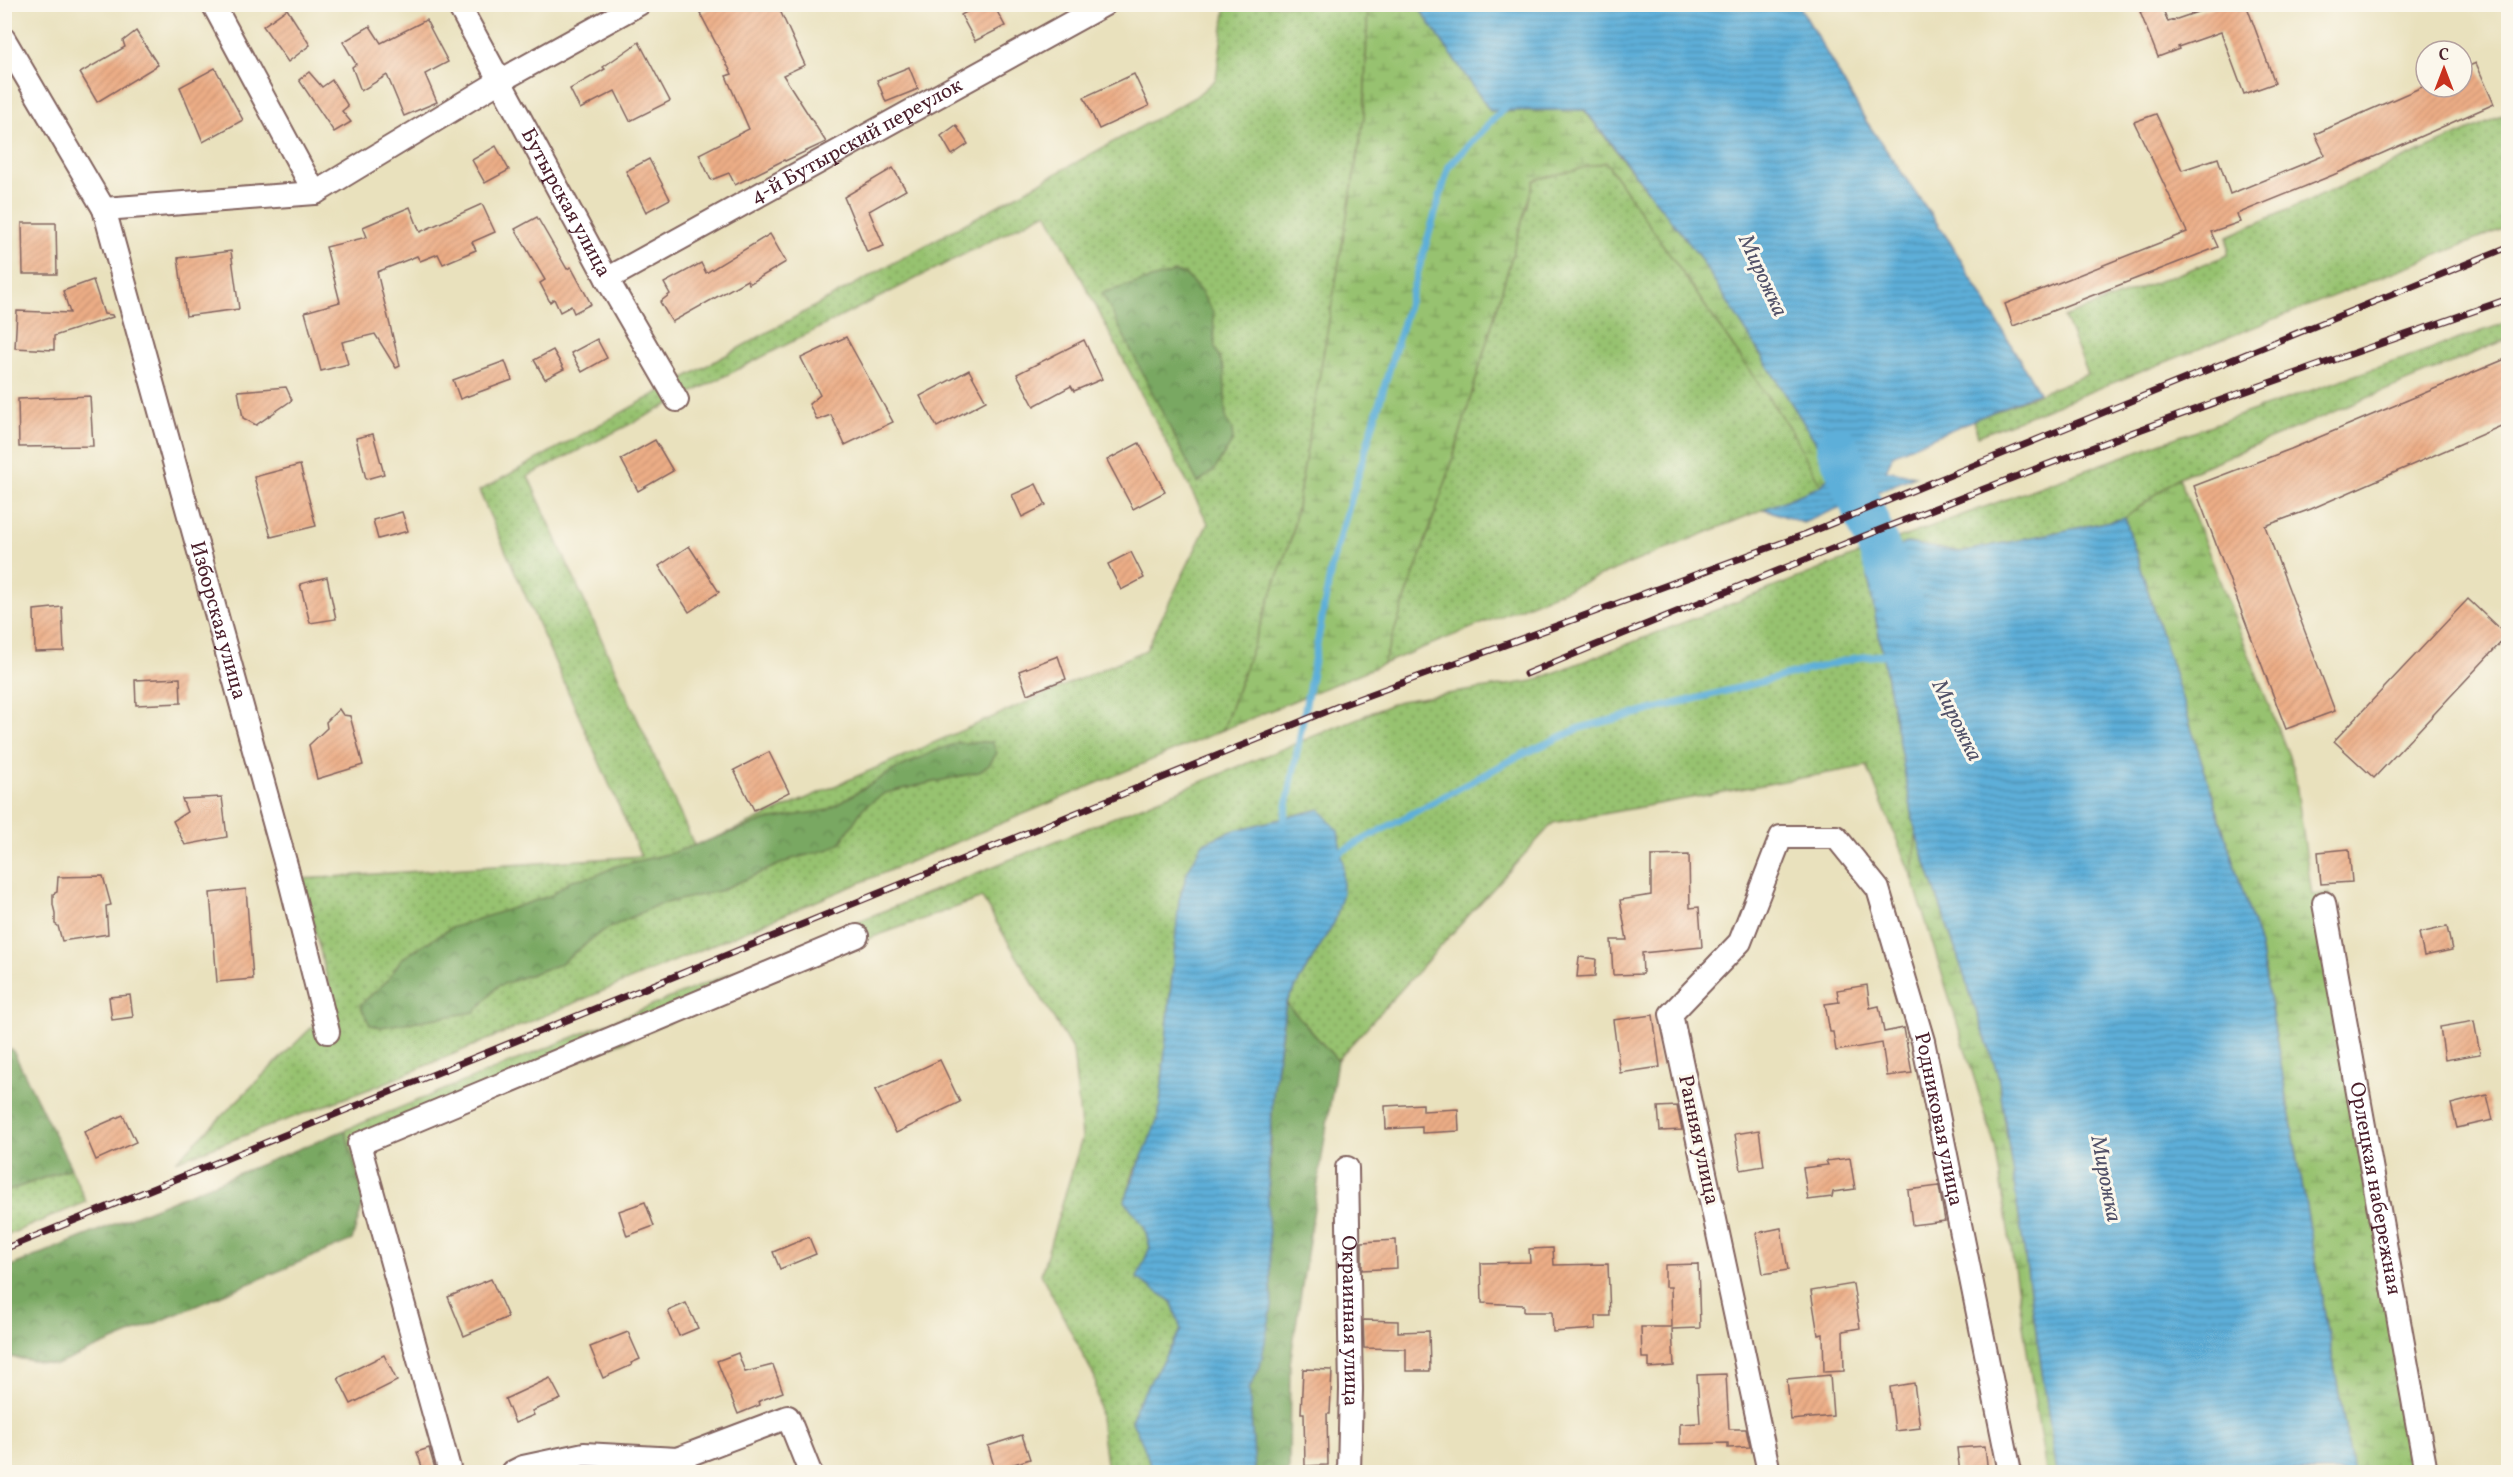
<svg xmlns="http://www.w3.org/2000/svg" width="2513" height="1477" font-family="Vollkorn,serif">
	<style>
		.green { fill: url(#green-dots); stroke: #70704d; stroke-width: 1.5; fill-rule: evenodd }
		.forest { fill: url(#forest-crowns); stroke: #626446; stroke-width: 1.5 }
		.wetland { fill: url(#wetland-marsh); stroke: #70704d; stroke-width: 1.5 }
		.water { fill: url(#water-rules); stroke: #546782; stroke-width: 1.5 }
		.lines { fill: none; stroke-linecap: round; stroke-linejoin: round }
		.stream { stroke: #5dafd9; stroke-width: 7 }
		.river { stroke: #5dafd9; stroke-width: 42 }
		.building { fill: url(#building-hatch) }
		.minor-casing { stroke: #82635e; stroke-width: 26 }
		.minor { stroke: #fff; stroke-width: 22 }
		.rail-casing { stroke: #4a1f2b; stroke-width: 7 }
		.rail { stroke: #fbf7ec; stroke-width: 4.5; stroke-dasharray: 14; stroke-linecap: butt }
		.labels { text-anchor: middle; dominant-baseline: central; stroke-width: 6; stroke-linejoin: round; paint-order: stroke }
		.street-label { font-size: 21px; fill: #4a1f2b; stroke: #fbf7ec }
		.water-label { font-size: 22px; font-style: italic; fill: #515168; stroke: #fbf7ec }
	</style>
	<defs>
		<pattern id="green-dots" width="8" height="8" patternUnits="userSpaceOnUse" patternTransform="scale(1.5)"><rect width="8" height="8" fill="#97c26f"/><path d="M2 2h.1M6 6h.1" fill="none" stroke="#7d9d5b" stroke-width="1.8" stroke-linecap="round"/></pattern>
		<pattern id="forest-crowns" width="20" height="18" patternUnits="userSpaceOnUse" patternTransform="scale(1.5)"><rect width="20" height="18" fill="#79a862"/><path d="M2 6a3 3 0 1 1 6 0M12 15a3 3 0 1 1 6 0" fill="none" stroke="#658851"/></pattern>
		<pattern id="wetland-marsh" width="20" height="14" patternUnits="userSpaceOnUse" patternTransform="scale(1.5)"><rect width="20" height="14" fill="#97c26f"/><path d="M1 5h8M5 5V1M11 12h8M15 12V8" fill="none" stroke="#7d9d5b"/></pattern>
		<pattern id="water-rules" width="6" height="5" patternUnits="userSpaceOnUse" patternTransform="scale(1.5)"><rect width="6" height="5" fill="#5dafd9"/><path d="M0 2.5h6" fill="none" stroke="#4f8eb0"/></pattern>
		<pattern id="building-hatch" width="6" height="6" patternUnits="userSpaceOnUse" patternTransform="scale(1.5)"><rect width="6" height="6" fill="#ecad86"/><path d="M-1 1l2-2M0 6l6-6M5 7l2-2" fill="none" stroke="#cc9474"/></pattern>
	</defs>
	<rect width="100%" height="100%" fill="#fbf7ec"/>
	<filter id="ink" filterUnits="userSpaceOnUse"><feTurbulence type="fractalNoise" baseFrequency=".0167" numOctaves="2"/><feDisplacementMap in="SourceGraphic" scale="12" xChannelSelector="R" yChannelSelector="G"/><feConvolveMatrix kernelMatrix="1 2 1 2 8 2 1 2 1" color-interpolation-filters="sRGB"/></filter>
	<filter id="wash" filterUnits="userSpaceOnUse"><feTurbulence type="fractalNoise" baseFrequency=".008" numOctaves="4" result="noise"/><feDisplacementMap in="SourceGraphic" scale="24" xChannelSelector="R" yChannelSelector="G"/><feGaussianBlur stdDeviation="1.35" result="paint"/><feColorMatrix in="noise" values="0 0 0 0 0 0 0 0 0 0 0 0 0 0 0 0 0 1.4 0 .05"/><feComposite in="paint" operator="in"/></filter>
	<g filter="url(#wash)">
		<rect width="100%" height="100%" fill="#e9e1bd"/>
		<g class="green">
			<path d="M 1226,5 L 1368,5 L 1364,118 L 1292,536 L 1223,730 L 380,1085 L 176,1161 L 312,1027 L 335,1010 L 302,879 L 641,856 L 479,491 L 1195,97 L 1216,79 ZM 1047,212 L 1208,523 L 1146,650 L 695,847 L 528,476 Z"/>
			<path d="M 2508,113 L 2508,227 L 1978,436 L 1973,420 L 2088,374 L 2064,317 L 2228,255 L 2228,236 Z"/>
			<path d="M 1606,162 L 1792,432 L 1821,486 L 1383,664 L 1448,475 L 1534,180 Z"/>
			<path d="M 2508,322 L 2508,339 L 2179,477 L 2125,518 L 1961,552 L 1907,543 L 1865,561 L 1916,834 L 1913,880 L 1867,766 L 1553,823 L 1337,1060 L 1286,1003 L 1335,921 L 1343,892 L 1320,809 L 1232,831 L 1203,843 L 1173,962 L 1159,1115 L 1149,1144 L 1134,1171 L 1125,1201 L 1144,1226 L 1150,1247 L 1137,1278 L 1172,1302 L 1181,1330 L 1135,1408 L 1132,1422 C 1139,1435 1151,1458 1150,1472 L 1107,1472 L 1095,1378 L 1041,1274 L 1082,1138 L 1073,1051 L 982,898 L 859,942 L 379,1145 L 364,1200 L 345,1130 L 1400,701 L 1533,681 L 1916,532 L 2157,444 Z"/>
			<path d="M 71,1168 L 86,1202 L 5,1236 L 5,1192 Z"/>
		</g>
		<g class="forest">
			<path d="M 1175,272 L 1186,275 L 1201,292 L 1213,312 L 1215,347 L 1224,369 L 1226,420 L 1232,429 L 1233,440 L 1215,469 L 1198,483 L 1102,293 Z"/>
			<path d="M 992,742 L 997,753 L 989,765 L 979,772 L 885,793 L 863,808 L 841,842 L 830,849 L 792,859 L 719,891 L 657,905 L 601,932 L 560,964 L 498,986 L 475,1012 L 381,1027 L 370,1025 L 360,1005 L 388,980 L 401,959 L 451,928 L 552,895 L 571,880 L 595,876 L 616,866 L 672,853 L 767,820 L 828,810 L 892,771 L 935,751 L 957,743 Z"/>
			<path d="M 1286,1003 L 1337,1060 L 1290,1364 L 1289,1472 L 1255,1472 L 1249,1389 L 1260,1367 L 1273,1094 Z"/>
			<path d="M 12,1049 L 71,1168 L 5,1192 L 5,1051 Z"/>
			<path d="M 345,1130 L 364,1200 L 352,1240 L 56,1365 L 5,1356 L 4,1269 Z"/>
		</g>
		<g class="wetland">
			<path d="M 1368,5 L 1417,5 L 1490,111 L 1584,110 L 1698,255 L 1834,471 L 1821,486 L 1792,432 L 1606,162 L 1534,180 L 1448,475 L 1383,664 L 1223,730 L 1292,536 L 1364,118 Z"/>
			<path d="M 2179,477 L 2294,769 L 2312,895 L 2329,893 L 2417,1472 L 2353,1472 L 2260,946 L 2125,518 Z"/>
			<path d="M 1916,834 L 1998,1075 L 2057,1472 L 2046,1472 L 1995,1146 L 1913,880 Z"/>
		</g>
		<g class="water">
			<path d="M 1417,5 L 1799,5 L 1866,121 L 1950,242 L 2039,392 L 1894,454 L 1886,470 L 1915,476 L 1803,523 L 1764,509 L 1821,486 L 1834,471 L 1698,255 L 1585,110 L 1490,111 Z"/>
			<path d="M 2125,518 L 2260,946 L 2353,1472 L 2057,1472 L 1998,1075 L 1916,834 L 1865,561 L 1907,543 L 1961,552 Z"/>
			<path d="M 1320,809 L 1338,831 L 1343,862 L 1343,892 L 1335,921 L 1286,1003 L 1281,1034 L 1273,1094 L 1269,1155 L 1268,1216 L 1272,1307 L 1260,1367 L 1249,1389 L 1255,1472 L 1150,1472 C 1151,1458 1139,1435 1132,1422 L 1135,1407 L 1181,1330 L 1172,1302 L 1137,1278 L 1150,1247 L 1144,1226 L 1125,1201 C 1134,1171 1149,1144 1159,1115 L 1179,900 L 1188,870 L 1203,843 L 1232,831 Z"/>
		</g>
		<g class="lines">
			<g class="stream">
				<path d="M 1283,827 L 1332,564 L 1449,166 L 1507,105"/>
				<path d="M 1335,855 L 1515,758 L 1580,728 L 1855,658 L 1890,654"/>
			</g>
			<path class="river" d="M 1837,446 L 1903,607"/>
		</g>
		<g id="blocks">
			<g class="building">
				<path d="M 716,4 L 777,4 L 805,65 L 783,75 L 826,142 L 785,161 L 784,160 L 735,185 L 729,173 L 711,180 L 699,154 L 749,129 L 726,76 L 732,74 L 700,13 Z"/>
				<path d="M 981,4 L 993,4 L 1005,26 L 975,41 L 961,15 Z"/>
				<path d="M 2157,4 L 2161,4 L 2168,22 L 2221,4 L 2246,4 L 2275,83 L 2244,94 L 2221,32 L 2178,47 L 2179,49 L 2158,57 L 2140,12 Z"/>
				<path d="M 287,9 L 310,45 L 288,62 L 263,26 Z"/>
				<path d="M 426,20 L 448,62 L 425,74 L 437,102 L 404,116 L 387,75 L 361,91 L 352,67 L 356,64 L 343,42 L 370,26 L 381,43 Z"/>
				<path d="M 136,31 L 158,65 L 97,102 L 80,73 L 125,47 L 123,41 Z"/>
				<path d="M 639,42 L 670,101 L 630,121 L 615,91 L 580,109 L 570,89 L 605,69 L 603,67 Z"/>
				<path d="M 2476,63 L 2494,104 L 2333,175 L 2237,214 L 2240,222 L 2211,232 L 2218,247 L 2013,326 L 2005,304 L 2187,232 L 2134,122 L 2156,114 L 2182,170 L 2218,158 L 2230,194 L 2325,155 L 2315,134 L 2422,87 L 2462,87 L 2462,69 Z"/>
				<path d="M 909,67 L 918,89 L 886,102 L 877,80 Z"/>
				<path d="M 215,68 L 243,120 L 203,142 L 180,87 Z"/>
				<path d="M 309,72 L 322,87 L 332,80 L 348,106 L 342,111 L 351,122 L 334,132 L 299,80 Z"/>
				<path d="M 1134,74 L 1149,106 L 1099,129 L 1084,97 Z"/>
				<path d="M 956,125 L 968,144 L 952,155 L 941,136 Z"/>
				<path d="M 496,146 L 509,170 L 485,183 L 472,160 Z"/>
				<path d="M 649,159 L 670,199 L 646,212 L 626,171 Z"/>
				<path d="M 893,168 L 906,190 L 869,211 L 884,246 L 867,252 L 844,197 Z"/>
				<path d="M 482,204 L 495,232 L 472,242 L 476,250 L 443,264 L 438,254 L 420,261 L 417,256 L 377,272 L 400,366 L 396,368 L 375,334 L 342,342 L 348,364 L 321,371 L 305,312 L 340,302 L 326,247 L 367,237 L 363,227 L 410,207 L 420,232 Z"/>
				<path d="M 537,217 L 567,269 L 571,267 L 591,304 L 574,313 L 571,306 L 560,312 L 554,299 L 550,302 L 540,283 L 545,280 L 515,229 Z"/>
				<path d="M 22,223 L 56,223 L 57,274 L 23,274 Z"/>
				<path d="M 770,234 L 786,262 L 749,284 L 747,280 L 672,322 L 660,302 L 670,294 L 664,283 L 701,263 L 706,273 Z"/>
				<path d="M 231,251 L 239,309 L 186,316 L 178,258 Z"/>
				<path d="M 93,280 L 104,314 L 112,315 L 113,317 L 54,336 L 54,350 L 15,348 L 17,311 L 70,313 L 63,291 Z"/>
				<path d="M 846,337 L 893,422 L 845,445 L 831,415 L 817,420 L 809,404 L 820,395 L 801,358 Z"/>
				<path d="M 597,339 L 607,358 L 582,372 L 571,353 Z"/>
				<path d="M 1084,340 L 1102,379 L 1074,391 L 1071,386 L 1034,406 L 1017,374 Z"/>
				<path d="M 553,350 L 564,369 L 545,379 L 534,360 Z"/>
				<path d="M 2508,358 L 2508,423 L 2311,509 L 2265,526 L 2335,711 L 2286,729 L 2194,486 L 2291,449 Z"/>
				<path d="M 505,361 L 512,380 L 460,399 L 453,380 Z"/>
				<path d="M 969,370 L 986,401 L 937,427 L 920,396 Z"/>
				<path d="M 286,387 L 292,400 L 256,425 L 243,418 L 238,391 Z"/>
				<path d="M 90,396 L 93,446 L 19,447 L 18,399 Z"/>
				<path d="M 373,434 L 384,474 L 366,479 L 356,438 Z"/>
				<path d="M 655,440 L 673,471 L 638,491 L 621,459 Z"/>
				<path d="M 1139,443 L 1165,492 L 1133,509 L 1107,460 Z"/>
				<path d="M 300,465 L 316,526 L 271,537 L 254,477 Z"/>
				<path d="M 1036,484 L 1046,505 L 1022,517 L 1012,495 Z"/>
				<path d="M 402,512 L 408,531 L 378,539 L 373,520 Z"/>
				<path d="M 689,546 L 719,592 L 689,612 L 659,566 Z"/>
				<path d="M 1131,552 L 1144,578 L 1121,590 L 1108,564 Z"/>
				<path d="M 327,577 L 336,619 L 310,623 L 300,584 Z"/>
				<path d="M 2468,599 L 2507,636 L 2374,778 L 2334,741 Z"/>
				<path d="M 62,607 L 64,651 L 35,652 L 34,610 Z"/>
				<path d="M 1058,656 L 1066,679 L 1027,694 L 1019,671 Z"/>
				<path d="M 180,678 L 181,703 L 136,705 L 135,680 Z"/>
				<path d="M 339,709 L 343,715 L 350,716 L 363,765 L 317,779 L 309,745 L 327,728 L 326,722 Z"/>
				<path d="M 769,752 L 789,792 L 754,810 L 734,770 Z"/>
				<path d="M 222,797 L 227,837 L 185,845 L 173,821 L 187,812 L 182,799 Z"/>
				<path d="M 2349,849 L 2352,882 L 2321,884 L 2318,852 Z"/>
				<path d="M 1689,855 L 1690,908 L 1699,907 L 1702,947 L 1642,953 L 1643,974 L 1613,975 L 1611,940 L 1627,940 L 1620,900 L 1651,895 L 1651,856 Z"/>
				<path d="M 103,876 L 111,905 L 106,906 L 108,934 L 62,941 L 58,926 L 55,924 L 55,913 L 53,905 L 53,894 L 57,892 L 58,877 Z"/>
				<path d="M 246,889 L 253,979 L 217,982 L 210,893 Z"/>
				<path d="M 2447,927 L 2452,950 L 2424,956 L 2419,933 Z"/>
				<path d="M 1579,957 L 1596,959 L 1595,976 L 1577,977 Z"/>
				<path d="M 1867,985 L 1870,1008 L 1879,1006 L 1884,1032 L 1904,1028 L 1912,1073 L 1887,1076 L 1882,1043 L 1836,1051 L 1833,1032 L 1830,1032 L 1825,1004 L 1839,1002 L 1837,990 Z"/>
				<path d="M 130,995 L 133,1017 L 112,1020 L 109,997 Z"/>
				<path d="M 1653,1015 L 1660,1067 L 1620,1073 L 1613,1020 Z"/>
				<path d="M 2474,1021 L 2480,1054 L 2445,1060 L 2440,1027 Z"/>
				<path d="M 940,1060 L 960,1102 L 896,1133 L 875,1090 Z"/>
				<path d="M 2487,1095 L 2493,1120 L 2457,1128 L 2451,1104 Z"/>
				<path d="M 1423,1104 L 1423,1111 L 1458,1109 L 1459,1131 L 1422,1133 L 1422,1127 L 1386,1129 L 1385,1106 Z"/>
				<path d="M 1677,1106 L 1682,1130 L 1660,1131 L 1658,1107 Z"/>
				<path d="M 123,1115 L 136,1142 L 96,1160 L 84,1132 Z"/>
				<path d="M 1759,1130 L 1764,1166 L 1741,1170 L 1735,1134 Z"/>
				<path d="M 1850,1158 L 1855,1189 L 1833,1192 L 1832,1197 L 1808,1200 L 1803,1168 L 1828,1165 L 1826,1161 Z"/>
				<path d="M 1939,1186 L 1945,1221 L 1912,1225 L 1908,1190 Z"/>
				<path d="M 645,1202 L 654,1226 L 627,1236 L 619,1211 Z"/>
				<path d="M 1781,1228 L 1788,1270 L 1763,1274 L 1756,1233 Z"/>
				<path d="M 809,1237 L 816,1254 L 780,1269 L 773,1252 Z"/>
				<path d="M 1396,1240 L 1397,1268 L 1362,1270 L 1362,1242 Z"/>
				<path d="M 1553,1248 L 1554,1265 L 1608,1264 L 1610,1316 L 1596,1316 L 1596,1329 L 1553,1332 L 1552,1312 L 1524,1312 L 1524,1305 L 1482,1303 L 1481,1263 L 1530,1262 L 1529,1249 Z"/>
				<path d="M 1698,1264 L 1700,1328 L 1672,1329 L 1674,1366 L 1649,1368 L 1649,1358 L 1642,1358 L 1641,1327 L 1672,1327 L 1671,1287 L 1665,1287 L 1665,1265 Z"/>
				<path d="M 491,1279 L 508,1317 L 464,1336 L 448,1297 Z"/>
				<path d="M 1853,1284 L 1860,1328 L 1843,1331 L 1844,1371 L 1824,1372 L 1823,1334 L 1818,1335 L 1811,1291 Z"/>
				<path d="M 686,1303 L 698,1328 L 679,1336 L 668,1311 Z"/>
				<path d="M 1363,1320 L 1398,1321 L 1398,1332 L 1429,1331 L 1430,1371 L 1406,1371 L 1406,1349 L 1364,1348 Z"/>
				<path d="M 628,1332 L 640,1359 L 631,1363 L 632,1365 L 603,1378 L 590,1347 Z"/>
				<path d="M 738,1353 L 745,1372 L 773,1365 L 783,1392 L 759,1401 L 760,1405 L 738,1414 L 717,1361 Z"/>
				<path d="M 384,1355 L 397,1381 L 351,1404 L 338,1378 Z"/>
				<path d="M 1303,1369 L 1332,1370 L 1330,1414 L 1327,1414 L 1328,1465 L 1305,1466 L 1304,1413 L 1301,1413 Z"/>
				<path d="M 1726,1374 L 1729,1429 L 1746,1429 L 1750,1447 L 1728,1448 L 1728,1443 L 1680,1444 L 1680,1424 L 1700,1423 L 1697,1375 Z"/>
				<path d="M 1830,1375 L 1833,1416 L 1791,1420 L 1787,1379 Z"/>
				<path d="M 550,1378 L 561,1399 L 532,1411 L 534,1415 L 515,1423 L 505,1399 Z"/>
				<path d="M 1914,1383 L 1920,1428 L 1895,1431 L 1890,1387 Z"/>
				<path d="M 1022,1435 L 1030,1459 L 995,1470 L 988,1446 Z"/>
				<path d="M 1985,1446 L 1988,1473 L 1960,1473 L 1957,1448 Z"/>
				<path d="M 429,1448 L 436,1472 L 424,1473 L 417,1452 Z"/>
			</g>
		</g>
	</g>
	<g filter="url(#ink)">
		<use href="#blocks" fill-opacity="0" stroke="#82635e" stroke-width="1.5"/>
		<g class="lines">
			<g class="minor-casing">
				<g id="minor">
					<path d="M 213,4 L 315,193"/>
					<path id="s1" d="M 458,4 L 607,279 L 677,400"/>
					<path id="s2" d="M 4,39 L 104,209 L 287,869 L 328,1032"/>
					<path d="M 104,209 L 315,193 L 500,81 L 639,4"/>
					<path id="s3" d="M 607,279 L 1105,4"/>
					<path id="s4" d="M 2324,903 L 2426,1472"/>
					<path id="s5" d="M 1347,1168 L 1351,1389 L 1349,1472"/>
					<path d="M 450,1472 L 359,1144 L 857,936"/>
					<path d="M 513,1472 L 523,1467 L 584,1454 L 677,1459 L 788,1417 L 810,1472"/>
					<path id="s6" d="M 1769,1472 L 1671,1014 L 1740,942 L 1781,837 L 1836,837 L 1878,889 L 1923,1041 L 2010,1472"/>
				</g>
			</g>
			<use href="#minor" class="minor"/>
			<g class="rail-casing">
				<g id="rail">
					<path d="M 1526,674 C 1722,593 1917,513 2115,439 C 2245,390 2377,345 2508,299"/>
					<path d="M 4,1249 L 1339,706 L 1806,534 L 2508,247"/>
				</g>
			</g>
			<use href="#rail" class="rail"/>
		</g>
	</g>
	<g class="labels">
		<g class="street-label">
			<text stroke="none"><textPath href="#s3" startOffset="285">4-й Бутырский переулок</textPath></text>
			<text stroke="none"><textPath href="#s1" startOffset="226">Бутырская улица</textPath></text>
			<text stroke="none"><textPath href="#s2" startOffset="624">Изборская улица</textPath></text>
			<text stroke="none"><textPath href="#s6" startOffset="1041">Родниковая улица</textPath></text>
			<text transform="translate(1698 1140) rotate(78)">Ранняя улица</text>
			<text stroke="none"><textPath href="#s4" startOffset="290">Орлецкая набережная</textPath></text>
			<text stroke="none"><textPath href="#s5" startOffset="153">Окраинная улица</textPath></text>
		</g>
		<g class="water-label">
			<text transform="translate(1762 276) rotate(65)">Мирожка</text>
			<text transform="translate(1956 721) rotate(64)">Мирожка</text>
			<text transform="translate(2105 1179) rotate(79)">Мирожка</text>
		</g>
	</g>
	<rect width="2513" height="1477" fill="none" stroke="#fbf7ec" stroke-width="24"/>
	<g transform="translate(2444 69)"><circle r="28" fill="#fbf7ec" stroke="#b4a19f" stroke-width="1.5"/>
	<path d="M0-4.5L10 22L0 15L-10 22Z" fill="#c8321e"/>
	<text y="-9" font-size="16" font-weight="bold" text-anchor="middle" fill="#4a1f2b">С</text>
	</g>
</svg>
